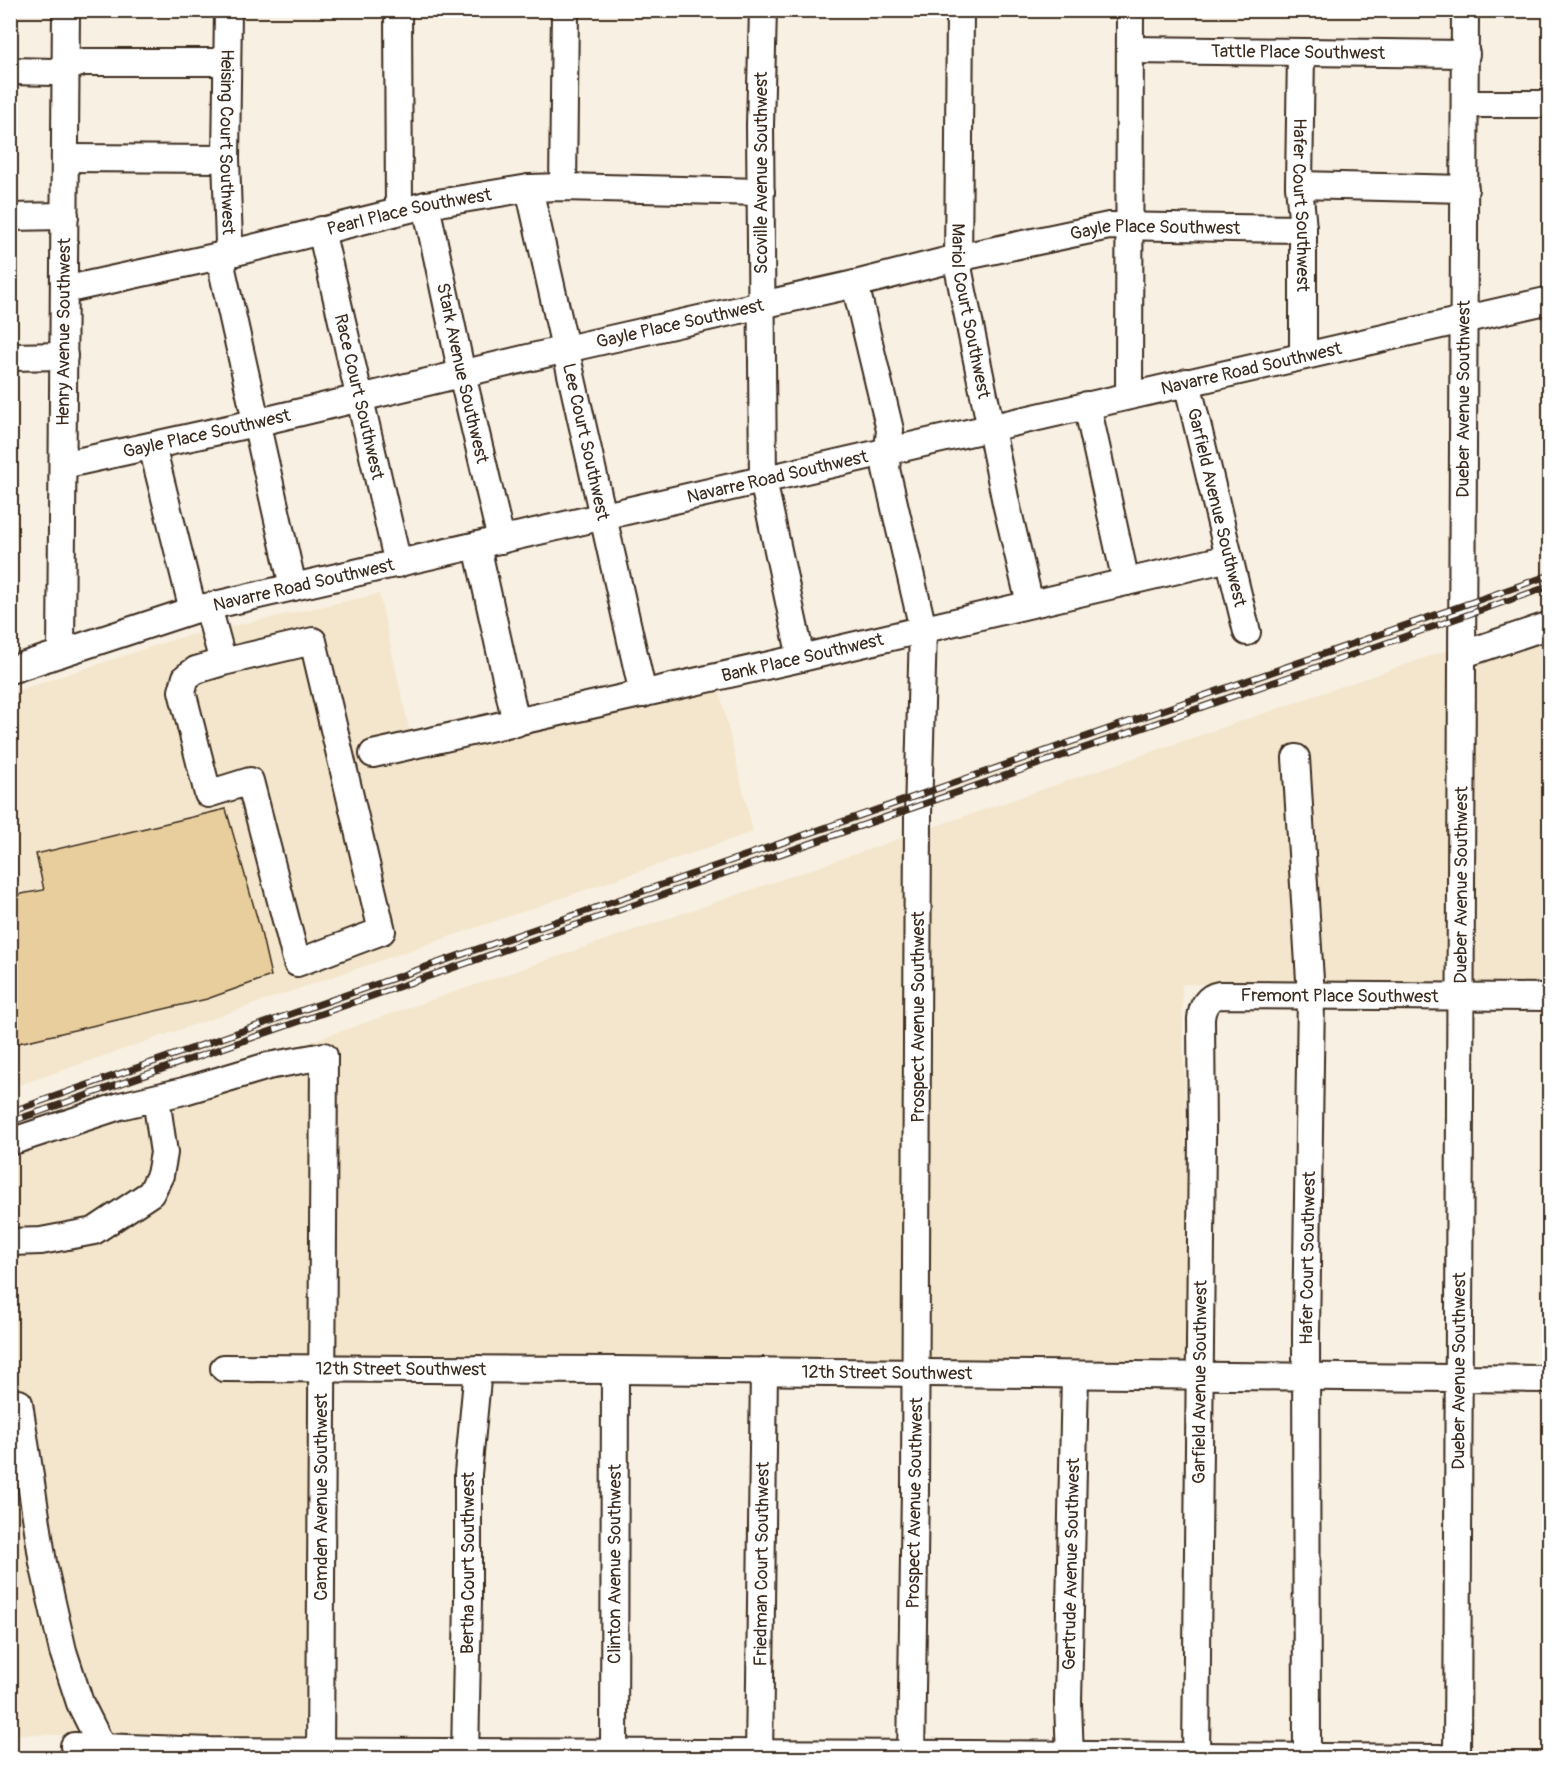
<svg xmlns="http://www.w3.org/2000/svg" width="1560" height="1769" font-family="Pangolin,sans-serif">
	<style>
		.built { fill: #f3e6cd }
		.building { fill: #e8ce9d; stroke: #3b2a1e; stroke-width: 1.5 }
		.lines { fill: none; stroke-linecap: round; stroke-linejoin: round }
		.minor-casing { stroke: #3b2a1e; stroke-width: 30 }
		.minor { stroke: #fff; stroke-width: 26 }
		.rail-casing { stroke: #3b2a1e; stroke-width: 7 }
		.rail { stroke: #fff; stroke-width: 4.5; stroke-dasharray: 14; stroke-linecap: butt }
		.labels { text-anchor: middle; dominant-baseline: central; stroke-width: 4.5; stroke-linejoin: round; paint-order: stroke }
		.street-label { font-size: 18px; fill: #3b2a1e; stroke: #fff }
	</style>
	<rect width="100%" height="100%" fill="#f8f0e2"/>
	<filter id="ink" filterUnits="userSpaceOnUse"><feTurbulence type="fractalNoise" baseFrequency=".0167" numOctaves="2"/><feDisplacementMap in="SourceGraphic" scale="12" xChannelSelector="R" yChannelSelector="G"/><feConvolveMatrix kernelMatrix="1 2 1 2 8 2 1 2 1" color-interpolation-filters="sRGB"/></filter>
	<g filter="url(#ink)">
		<g class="built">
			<path d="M 379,594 L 415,756 L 719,689 L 753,832 L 11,1088 L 10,693 L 178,638 Z"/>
			<path d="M 1549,615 L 1549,988 L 1182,984 L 1191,1366 L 311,1360 L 304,1741 L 11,1734 L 10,1145 Z"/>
		</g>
		<path class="building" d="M 226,809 L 260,928 L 271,976 L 207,999 L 10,1045 L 10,896 L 44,890 L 36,854 Z"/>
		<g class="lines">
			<g class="minor-casing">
				<g id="minor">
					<path id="s1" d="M 228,10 L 226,159 L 229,242 L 222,269 L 293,587"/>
					<path d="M 398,10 L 399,211"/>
					<path d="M 763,10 L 760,125 L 763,480 L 801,658"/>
					<path id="s2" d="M 960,10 L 958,267 L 1006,503 L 1030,604"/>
					<path id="s3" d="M 1130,50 L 1466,54"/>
					<path id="s4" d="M 1301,53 L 1299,185 L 1303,229 L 1303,355"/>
					<path d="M 10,71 L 54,72 L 83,62 L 227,62"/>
					<path d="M 1466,104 L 1550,104"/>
					<path d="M 66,158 L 226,159"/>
					<path d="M 1299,185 L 1465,189"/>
					<path d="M 563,187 L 565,10"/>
					<path id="s5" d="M 529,188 L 643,694"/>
					<path id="s6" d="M 426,205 L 462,374 L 501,540"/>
					<path d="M 10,217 L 65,216"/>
					<path id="s7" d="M 321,230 L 398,564"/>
					<path d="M 855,284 L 890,430 L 886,469 L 923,629 L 918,815 L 915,1489 L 911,1758"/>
					<path id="s8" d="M 64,290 L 224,255 L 426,205 L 529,188 L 563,187 L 761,192"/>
					<path d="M 10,357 L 64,356"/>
					<path id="s9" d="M 1187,382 L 1247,632"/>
					<path d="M 1129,395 L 1130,10"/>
					<path d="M 1087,405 L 1126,582"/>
					<path d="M 152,446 L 193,610"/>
					<path id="s10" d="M 63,465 L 255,423 L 566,349 L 855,284 L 957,258 L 1109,226 L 1303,229"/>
					<path d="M 477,546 L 516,723"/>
					<path d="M 208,607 L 223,662 L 313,641 L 382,931 L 297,963 L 250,781 L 208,794 L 182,691 L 186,677 L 196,670 L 223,662"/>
					<path id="s11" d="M 61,653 L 66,10"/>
					<path d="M 1464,654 L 1550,625"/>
					<path id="s12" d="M 10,670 L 193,610 L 1550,300"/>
					<path id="s13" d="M 373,754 L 801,658 L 1229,558"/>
					<path d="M 1296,758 L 1311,996 L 1306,1333 L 1307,1758"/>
					<path d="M 10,1142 L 120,1106 L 184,1091 L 268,1066 L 324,1056 L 320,1758"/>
					<path d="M 10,1242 L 41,1241 L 94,1231 L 151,1193 L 160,1175 L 164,1153 L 156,1098"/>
					<path id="s14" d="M 224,1368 L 615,1370 L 1550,1379"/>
					<path d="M 19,1403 L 43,1563 L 63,1651 L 80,1703 L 102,1747"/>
					<path d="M 74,1746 L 210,1751 L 969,1754 L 1440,1758"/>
					<path id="s15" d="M 465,1758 L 468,1598 L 468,1474 L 478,1369"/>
					<path id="s16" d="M 614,1758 L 615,1370"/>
					<path id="s17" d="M 759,1758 L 764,1371"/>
					<path id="s18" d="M 1070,1758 L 1068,1702 L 1075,1375"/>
					<path id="s19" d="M 1196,1758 L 1202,1136 L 1201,1019 C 1202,1007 1207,997 1219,995 L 1550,997"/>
					<path id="s20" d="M 1457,1758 L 1465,10"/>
				</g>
			</g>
			<use href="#minor" class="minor"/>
			<g class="rail-casing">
				<g id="rail">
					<path d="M 10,1112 L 1550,575"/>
					<path d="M 10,1122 L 1550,586"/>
				</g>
			</g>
			<use href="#rail" class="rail"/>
		</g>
	</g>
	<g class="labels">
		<g class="street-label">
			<text stroke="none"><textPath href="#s3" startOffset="168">Tattle Place Southwest</textPath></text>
			<text stroke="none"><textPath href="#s1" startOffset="132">Heising Court Southwest</textPath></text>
			<text transform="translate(761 173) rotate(-90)">Scoville Avenue Southwest</text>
			<text stroke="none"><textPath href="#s4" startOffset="152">Hafer Court Southwest</textPath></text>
			<text stroke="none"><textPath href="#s8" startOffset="354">Pearl Place Southwest</textPath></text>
			<text stroke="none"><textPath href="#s10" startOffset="1119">Gayle Place Southwest</textPath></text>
			<text stroke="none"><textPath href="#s2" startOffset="302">Mariol Court Southwest</textPath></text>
			<text stroke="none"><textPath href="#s10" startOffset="633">Gayle Place Southwest</textPath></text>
			<text stroke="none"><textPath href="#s11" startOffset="321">Henry Avenue Southwest</textPath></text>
			<text stroke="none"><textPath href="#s12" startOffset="1278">Navarre Road Southwest</textPath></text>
			<text stroke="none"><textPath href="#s6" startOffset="172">Stark Avenue Southwest</textPath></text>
			<text stroke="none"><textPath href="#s7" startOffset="171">Race Court Southwest</textPath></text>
			<text stroke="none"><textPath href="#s20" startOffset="1359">Dueber Avenue Southwest</textPath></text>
			<text stroke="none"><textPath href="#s10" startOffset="147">Gayle Place Southwest</textPath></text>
			<text stroke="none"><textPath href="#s5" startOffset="260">Lee Court Southwest</textPath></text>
			<text stroke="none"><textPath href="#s12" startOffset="792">Navarre Road Southwest</textPath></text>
			<text stroke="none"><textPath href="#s9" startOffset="129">Garfield Avenue Southwest</textPath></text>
			<text stroke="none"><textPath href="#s12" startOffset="306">Navarre Road Southwest</textPath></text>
			<text stroke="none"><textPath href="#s13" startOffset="440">Bank Place Southwest</textPath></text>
			<text stroke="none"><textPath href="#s20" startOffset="873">Dueber Avenue Southwest</textPath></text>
			<text stroke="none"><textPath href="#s19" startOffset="892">Fremont Place Southwest</textPath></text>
			<text transform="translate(918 1017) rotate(-90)">Prospect Avenue Southwest</text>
			<text transform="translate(1308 1258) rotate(-89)">Hafer Court Southwest</text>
			<text stroke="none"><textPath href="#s14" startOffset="177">12th Street Southwest</textPath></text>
			<text stroke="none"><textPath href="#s20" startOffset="387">Dueber Avenue Southwest</textPath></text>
			<text stroke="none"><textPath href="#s14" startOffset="663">12th Street Southwest</textPath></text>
			<text stroke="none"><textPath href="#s19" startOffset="376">Garfield Avenue Southwest</textPath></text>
			<text transform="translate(321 1497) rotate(-90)">Camden Avenue Southwest</text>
			<text transform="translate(915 1503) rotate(-89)">Prospect Avenue Southwest</text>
			<text stroke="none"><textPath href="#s15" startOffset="195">Bertha Court Southwest</textPath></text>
			<text stroke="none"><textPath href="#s16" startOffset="194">Clinton Avenue Southwest</textPath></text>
			<text stroke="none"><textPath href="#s17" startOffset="194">Friedman Court Southwest</textPath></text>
			<text stroke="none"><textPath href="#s18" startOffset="194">Gertrude Avenue Southwest</textPath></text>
		</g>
	</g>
	<rect width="1560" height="1769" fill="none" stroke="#fff" stroke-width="36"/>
	<rect x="18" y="18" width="1524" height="1733" fill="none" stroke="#3b2a1e" stroke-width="2" filter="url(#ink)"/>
</svg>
